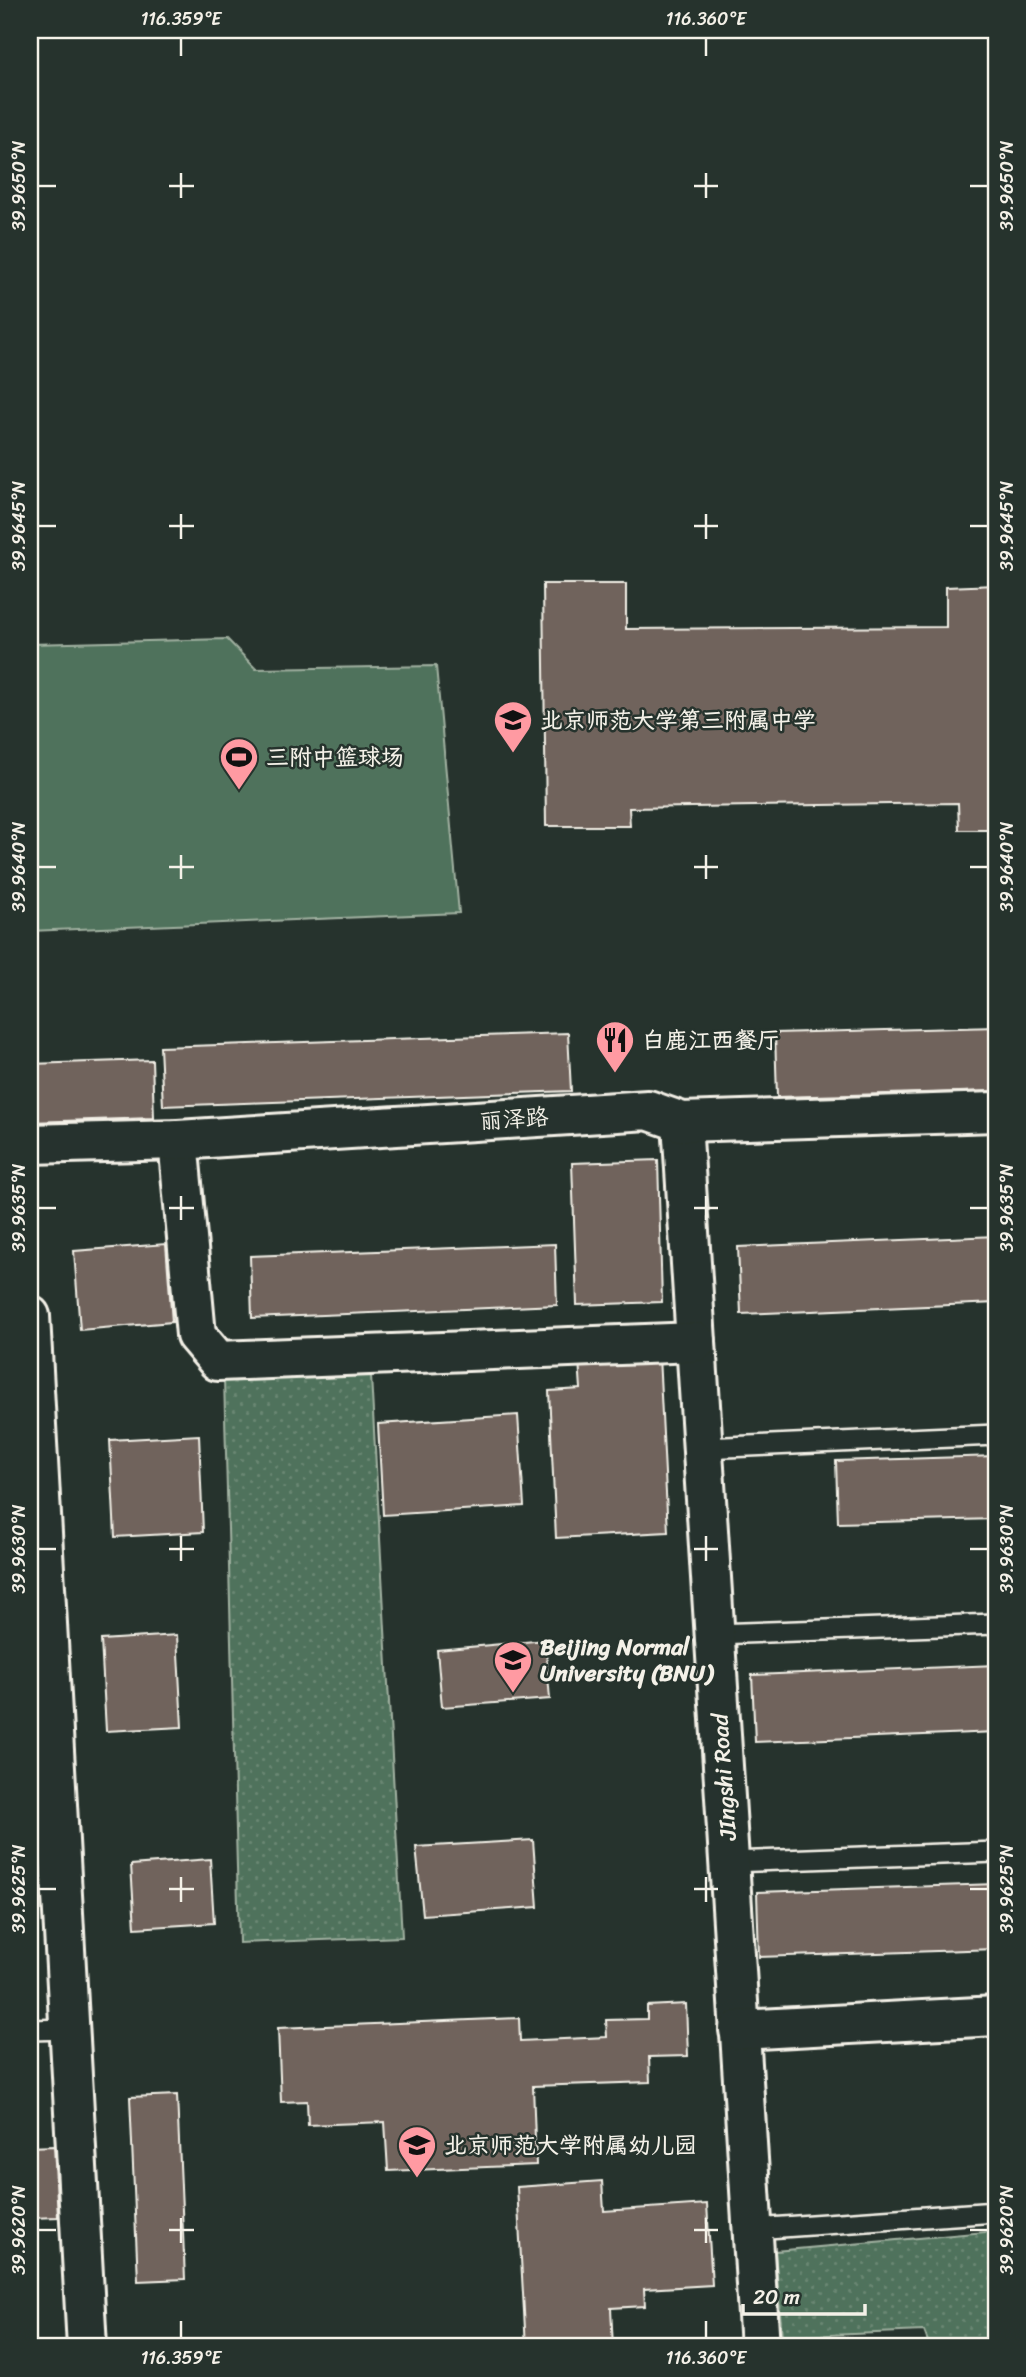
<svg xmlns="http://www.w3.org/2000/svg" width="1026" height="2377" font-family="Sriracha,'LXGW WenKai TC',sans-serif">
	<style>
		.grass { fill: #50725c; stroke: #a2b2a2; stroke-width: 2 }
		.garden { fill: url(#garden-dots); stroke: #a2b2a2; stroke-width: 2 }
		.building { fill: #6f635c; stroke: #f4f1e8; stroke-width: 2 }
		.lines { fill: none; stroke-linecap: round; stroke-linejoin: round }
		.lane-casing { stroke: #f4f1e8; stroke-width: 24 }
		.street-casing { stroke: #f4f1e8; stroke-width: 44 }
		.lane { stroke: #26332d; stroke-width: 19 }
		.street { stroke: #26332d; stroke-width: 38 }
		.ticks { fill: none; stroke: #f4f1e8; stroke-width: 2.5 }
		.labels { text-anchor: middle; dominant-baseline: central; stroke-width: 5; stroke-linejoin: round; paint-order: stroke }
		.poi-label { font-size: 23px; font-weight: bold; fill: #f4f1e8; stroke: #26332d; text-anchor: start }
		.street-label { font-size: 23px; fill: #f4f1e8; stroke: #26332d }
		.neatline { fill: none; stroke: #f4f1e8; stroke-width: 2.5 }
		.ticks-label { font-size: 18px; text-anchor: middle; fill: #f4f1e8 }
	</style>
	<defs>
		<pattern id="garden-dots" width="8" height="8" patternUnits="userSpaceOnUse" patternTransform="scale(1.75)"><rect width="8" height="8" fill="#50725c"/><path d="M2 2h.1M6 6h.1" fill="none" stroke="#6a8773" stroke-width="1.8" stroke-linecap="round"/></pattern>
	</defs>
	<rect width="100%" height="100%" fill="#26332d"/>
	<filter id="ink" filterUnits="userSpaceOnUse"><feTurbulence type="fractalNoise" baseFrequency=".0143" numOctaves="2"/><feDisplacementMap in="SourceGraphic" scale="14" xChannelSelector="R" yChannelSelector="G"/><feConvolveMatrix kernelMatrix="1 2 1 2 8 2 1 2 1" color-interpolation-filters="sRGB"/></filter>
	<g filter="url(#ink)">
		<path class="grass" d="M 227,639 L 256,669 L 436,666 L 459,913 L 30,931 L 30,644 Z"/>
		<g class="garden">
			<path d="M 371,1376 L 402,1937 L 239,1943 L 224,1378 Z"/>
			<path d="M 996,2231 L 996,2347 L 930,2347 L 924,2331 L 782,2337 L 775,2251 Z"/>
		</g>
		<g class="building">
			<path d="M 543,584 L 626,584 L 626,629 L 946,627 L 946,587 L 996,585 L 996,830 L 959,830 L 958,803 L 629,808 L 630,826 L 546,826 Z"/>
			<path d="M 996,1027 L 996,1091 L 777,1097 L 775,1033 Z"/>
			<path d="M 568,1033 L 571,1091 L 163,1106 L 160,1047 Z"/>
			<path d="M 152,1060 L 154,1118 L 30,1122 L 30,1064 Z"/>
			<path d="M 658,1160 L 662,1302 L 577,1305 L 572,1163 Z"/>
			<path d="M 996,1236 L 996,1303 L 741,1314 L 738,1247 Z"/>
			<path d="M 166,1244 L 172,1322 L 80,1330 L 74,1251 Z"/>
			<path d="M 555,1244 L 557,1305 L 252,1318 L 250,1256 Z"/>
			<path d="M 659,1356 L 668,1532 L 556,1538 L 549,1391 L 581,1389 L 579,1360 Z"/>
			<path d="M 518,1415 L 524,1506 L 383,1515 L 378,1424 Z"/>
			<path d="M 199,1435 L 203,1532 L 115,1537 L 110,1440 Z"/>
			<path d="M 996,1456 L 996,1519 L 838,1523 L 836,1461 Z"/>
			<path d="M 177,1635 L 182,1727 L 106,1731 L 101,1640 Z"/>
			<path d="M 545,1640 L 550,1699 L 442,1707 L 437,1650 Z"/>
			<path d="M 996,1665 L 996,1732 L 755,1742 L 752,1675 Z"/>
			<path d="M 533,1840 L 538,1907 L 423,1915 L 416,1847 Z"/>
			<path d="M 210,1859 L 214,1923 L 135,1928 L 131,1865 Z"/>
			<path d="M 996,1884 L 996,1949 L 759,1957 L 757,1892 Z"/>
			<path d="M 686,2004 L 688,2056 L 649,2057 L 650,2082 L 533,2086 L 536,2165 L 388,2171 L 385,2122 L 308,2125 L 307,2101 L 281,2102 L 278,2028 L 519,2018 L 520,2041 L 607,2037 L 606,2020 L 647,2019 L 647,2006 Z"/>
			<path d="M 177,2095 L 185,2279 L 138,2281 L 130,2097 Z"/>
			<path d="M 54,2146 L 58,2217 L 30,2218 L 30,2147 Z"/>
			<path d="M 602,2181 L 604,2211 L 707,2204 L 712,2285 L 644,2289 L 645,2306 L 611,2308 L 613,2347 L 526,2347 L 517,2187 Z"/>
			<path d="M 848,2341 L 848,2347 L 809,2347 L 809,2342 Z"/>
		</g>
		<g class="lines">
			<g class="lane-casing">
				<g id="lane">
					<path d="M 703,1448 L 996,1435"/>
					<path d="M 714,1634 L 996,1624"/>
					<path d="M 729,1862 L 996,1852"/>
					<path d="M 30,2030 L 69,2029"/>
					<path d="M 753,2229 L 996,2212"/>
				</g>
			</g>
			<g class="street-casing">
				<g id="street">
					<path d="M 682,1122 L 760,2347"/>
					<path d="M 178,1140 L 196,1335 L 218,1361 L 696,1342"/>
					<path d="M 30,1144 L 178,1140 L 648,1110 L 682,1122 L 996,1112"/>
					<path d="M 30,1316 L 87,2347"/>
					<path d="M 739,2030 L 996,2016"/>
				</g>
			</g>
			<use href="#lane" class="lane"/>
			<use href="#street" class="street"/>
		</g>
	</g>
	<path class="ticks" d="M 181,38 L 181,56M 706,38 L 706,56M 181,173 L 181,198M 706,173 L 706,198M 38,186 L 56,186M 169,186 L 194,186M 694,186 L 718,186M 970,186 L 988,186M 181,514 L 181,539M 706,514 L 706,539M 38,526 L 56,526M 169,526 L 194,526M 694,526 L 718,526M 970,526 L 988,526M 181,855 L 181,879M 706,855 L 706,879M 38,867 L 56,867M 169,867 L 194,867M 694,867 L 718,867M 970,867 L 988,867M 181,1196 L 181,1220M 706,1196 L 706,1220M 38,1208 L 56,1208M 169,1208 L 194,1208M 694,1208 L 718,1208M 970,1208 L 988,1208M 181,1536 L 181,1561M 706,1536 L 706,1561M 38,1549 L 56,1549M 169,1549 L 194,1549M 694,1549 L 718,1549M 970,1549 L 988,1549M 181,1877 L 181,1902M 706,1877 L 706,1902M 38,1889 L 56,1889M 169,1889 L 194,1889M 694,1889 L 718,1889M 970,1889 L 988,1889M 181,2218 L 181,2243M 706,2218 L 706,2243M 38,2230 L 56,2230M 169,2230 L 194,2230M 694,2230 L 718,2230M 970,2230 L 988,2230M 181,2321 L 181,2338M 706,2321 L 706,2338"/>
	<defs>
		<g id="school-pin" transform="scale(2.0125)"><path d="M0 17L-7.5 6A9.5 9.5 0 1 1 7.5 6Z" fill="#ff9aa2" stroke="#26332d"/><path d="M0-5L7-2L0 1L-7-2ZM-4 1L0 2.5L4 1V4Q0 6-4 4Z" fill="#111"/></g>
		<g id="stadium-pin" transform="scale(2.0125)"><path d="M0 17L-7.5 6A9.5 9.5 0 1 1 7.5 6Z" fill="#ff9aa2" stroke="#26332d"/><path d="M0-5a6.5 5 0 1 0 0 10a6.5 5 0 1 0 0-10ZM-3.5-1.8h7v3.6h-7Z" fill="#111"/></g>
		<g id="restaurant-pin" transform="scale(2.0125)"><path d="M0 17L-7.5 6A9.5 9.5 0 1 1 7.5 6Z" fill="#ff9aa2" stroke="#26332d"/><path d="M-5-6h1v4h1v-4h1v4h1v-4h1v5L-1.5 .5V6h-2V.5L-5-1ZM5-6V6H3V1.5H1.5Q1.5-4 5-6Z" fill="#111"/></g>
		<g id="university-pin" transform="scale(2.0125)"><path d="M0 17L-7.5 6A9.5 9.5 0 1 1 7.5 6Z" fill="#ff9aa2" stroke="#26332d"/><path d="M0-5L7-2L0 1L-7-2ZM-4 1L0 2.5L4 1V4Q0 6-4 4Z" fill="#111"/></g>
	</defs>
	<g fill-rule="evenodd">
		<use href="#school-pin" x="513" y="720"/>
		<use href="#stadium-pin" x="239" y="757"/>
		<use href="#restaurant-pin" x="615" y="1040"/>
		<use href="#university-pin" x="513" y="1660"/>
		<use href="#school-pin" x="417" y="2145"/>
	</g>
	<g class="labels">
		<g class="poi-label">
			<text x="540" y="720">北京师范大学第三附属中学</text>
			<text x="266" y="757">三附中篮球场</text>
			<text x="642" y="1040">白鹿江西餐厅</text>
			<text x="540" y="1647">Beijing Normal<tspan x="540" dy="26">University (BNU)</tspan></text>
			<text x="444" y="2145">北京师范大学附属幼儿园</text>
		</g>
		<g class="street-label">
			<text transform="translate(514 1119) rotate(-4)">丽泽路</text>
			<text transform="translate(724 1777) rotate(-94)">JIngshi Road</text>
		</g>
	</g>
	<rect width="1026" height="2377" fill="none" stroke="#26332d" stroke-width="77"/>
	<path d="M743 2304v10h122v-10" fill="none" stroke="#f4f1e8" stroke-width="3.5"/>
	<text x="753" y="2304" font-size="21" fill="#f4f1e8" stroke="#26332d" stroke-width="5" paint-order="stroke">20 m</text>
	<rect x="38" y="38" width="950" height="2300" class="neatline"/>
	<g class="ticks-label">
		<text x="181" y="25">116.359°E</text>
		<text x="706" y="25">116.360°E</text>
		<text transform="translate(19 186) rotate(-90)" y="6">39.9650°N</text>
		<text transform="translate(1007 186) rotate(-90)" y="6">39.9650°N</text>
		<text transform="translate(19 526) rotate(-90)" y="6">39.9645°N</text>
		<text transform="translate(1007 526) rotate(-90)" y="6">39.9645°N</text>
		<text transform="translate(19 867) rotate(-90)" y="6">39.9640°N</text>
		<text transform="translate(1007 867) rotate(-90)" y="6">39.9640°N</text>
		<text transform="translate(19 1208) rotate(-90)" y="6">39.9635°N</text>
		<text transform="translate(1007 1208) rotate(-90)" y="6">39.9635°N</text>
		<text transform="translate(19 1549) rotate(-90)" y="6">39.9630°N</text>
		<text transform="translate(1007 1549) rotate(-90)" y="6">39.9630°N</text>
		<text transform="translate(19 1889) rotate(-90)" y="6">39.9625°N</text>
		<text transform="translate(1007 1889) rotate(-90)" y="6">39.9625°N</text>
		<text transform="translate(19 2230) rotate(-90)" y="6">39.9620°N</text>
		<text transform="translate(1007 2230) rotate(-90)" y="6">39.9620°N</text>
		<text x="181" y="2364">116.359°E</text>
		<text x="706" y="2364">116.360°E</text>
	</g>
</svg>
